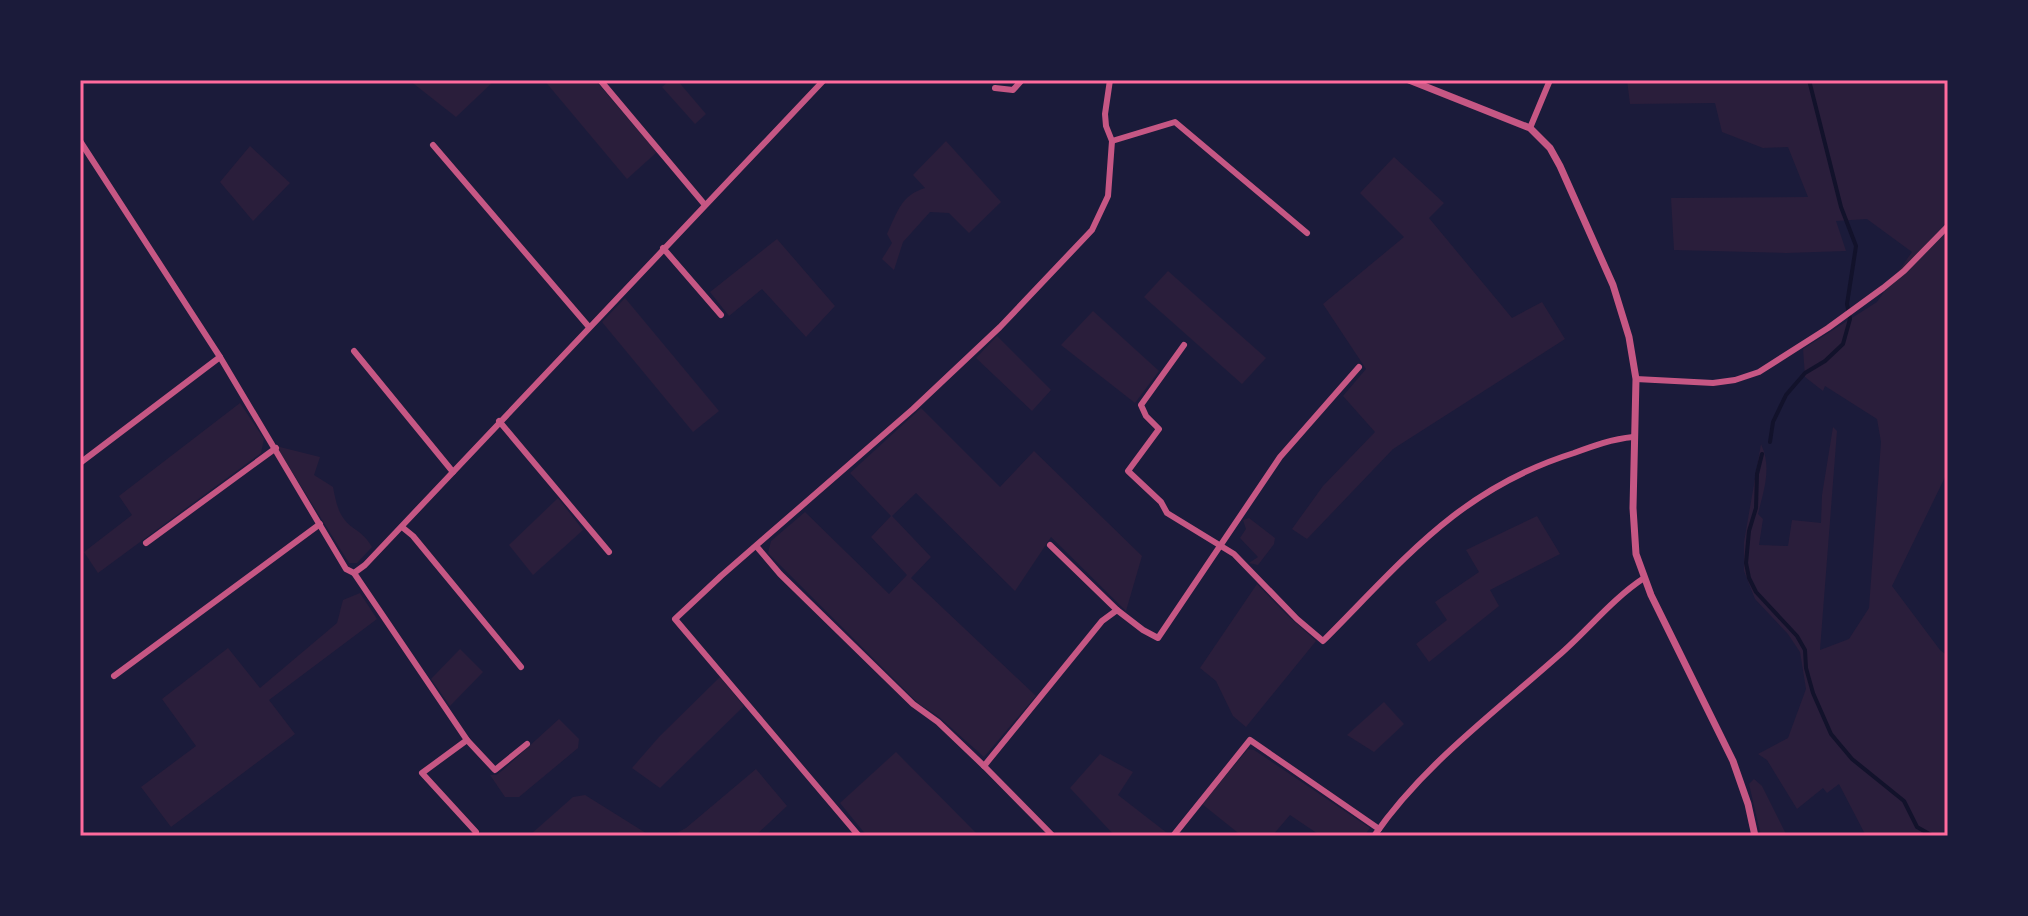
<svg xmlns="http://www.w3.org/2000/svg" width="2028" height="916" font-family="'Source Sans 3',sans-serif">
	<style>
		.green { fill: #2a1e3b }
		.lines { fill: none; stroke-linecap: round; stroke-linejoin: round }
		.stream { stroke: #12122b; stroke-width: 4 }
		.minor { stroke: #c65784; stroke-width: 6 }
		.tertiary { stroke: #c65784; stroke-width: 7 }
		.neatline { fill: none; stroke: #ff6b9d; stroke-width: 3 }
	</style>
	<rect width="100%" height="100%" fill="#1b1b3a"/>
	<g class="green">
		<path d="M 409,80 L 495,80 L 456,117 Z"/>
		<path d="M 544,80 L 595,80 L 657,152 L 627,179 Z"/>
		<path d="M 670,80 L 677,80 L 706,114 L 695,124 L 662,87 Z"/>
		<path d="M 1627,80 L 1948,80 L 1948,471 L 1892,586 L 1940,650 L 1948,656 L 1948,836 L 1866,836 L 1839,784 L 1827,793 L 1823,788 L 1797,809 L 1767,760 L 1758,754 L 1788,738 L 1806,689 L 1800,652 L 1788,634 L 1755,599 L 1744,571 L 1744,542 L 1761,444 C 1772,467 1764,490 1758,514 L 1763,519 L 1759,545 L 1788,546 L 1792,520 L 1821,523 L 1822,495 L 1833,427 L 1837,431 L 1820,650 L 1849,639 L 1869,608 L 1881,442 L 1877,419 L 1825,386 L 1823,391 L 1805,377 L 1803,349 L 1877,302 L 1912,252 L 1867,219 L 1836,221 L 1846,251 L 1786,253 L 1674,250 L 1671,198 L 1808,197 L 1788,147 L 1763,148 L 1722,132 L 1715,103 L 1630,104 Z"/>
		<path d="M 946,141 L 1001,202 L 969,233 L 949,213 L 930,212 L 903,242 L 894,270 L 882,259 L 892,243 L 887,234 C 897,213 901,195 925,188 L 913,175 Z"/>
		<path d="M 250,146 L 290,183 L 253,221 L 220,182 Z"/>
		<path d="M 1394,157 L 1444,203 L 1429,218 L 1512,318 L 1542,302 L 1565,339 L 1393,449 L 1307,539 L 1292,529 L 1323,486 L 1375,432 L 1343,396 L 1366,369 L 1323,304 L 1404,237 L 1360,193 Z"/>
		<path d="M 777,239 L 835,306 L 806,337 L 762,289 L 729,316 L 710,292 Z"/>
		<path d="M 1168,271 L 1266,358 L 1242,384 L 1144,297 Z"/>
		<path d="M 625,298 L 719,411 L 693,432 L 602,322 Z"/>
		<path d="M 1093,311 L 1159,371 L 1135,403 L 1061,345 Z"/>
		<path d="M 997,336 L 1051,390 L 1032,411 L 976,358 Z"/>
		<path d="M 240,403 L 264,439 L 261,453 L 98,573 L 84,552 L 132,515 L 119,496 Z"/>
		<path d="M 921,408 L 1000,487 L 1034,451 L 1142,556 L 1126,611 L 1051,537 L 1015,591 L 916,493 L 892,516 L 931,557 L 911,578 L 1036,696 L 984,757 L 938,716 L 919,704 L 768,553 L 771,541 L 805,512 L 889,594 L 907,575 L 871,537 L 891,516 L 850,473 Z"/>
		<path d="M 276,446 L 320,457 L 314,475 L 333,487 C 335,497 337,510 344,519 C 352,530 362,530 372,547 L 357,563 L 349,563 Z"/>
		<path d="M 558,498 L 583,530 L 533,575 L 509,545 Z"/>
		<path d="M 1537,516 L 1560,554 L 1490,590 L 1499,606 L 1429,662 L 1416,644 L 1447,620 L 1435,602 L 1479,572 L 1466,550 Z"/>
		<path d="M 1249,518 L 1275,538 L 1274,544 L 1258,565 L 1249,563 L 1258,557 L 1240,538 L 1246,529 L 1243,520 Z"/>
		<path d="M 1257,584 L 1287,615 L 1316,641 L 1246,727 L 1233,716 L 1216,681 L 1200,668 Z"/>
		<path d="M 360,593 L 377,619 L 269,700 L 295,734 L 171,827 L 141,787 L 196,746 L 162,699 L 228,648 L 260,688 L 337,623 L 343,600 Z"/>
		<path d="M 460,649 L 483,672 L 450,706 L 431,679 Z"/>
		<path d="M 720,677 L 744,706 L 660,788 L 632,768 L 659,737 Z"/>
		<path d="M 1384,702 L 1404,724 L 1374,752 L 1347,735 Z"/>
		<path d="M 559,719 L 579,739 L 578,748 L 519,797 L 505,797 L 490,775 L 496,775 L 503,770 Z"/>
		<path d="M 1248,749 L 1254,750 L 1370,828 L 1364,836 L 1321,836 L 1290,815 L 1272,836 L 1242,836 L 1202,804 Z"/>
		<path d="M 896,752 L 979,836 L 867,836 L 840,803 Z"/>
		<path d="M 1100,754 L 1133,772 L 1118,795 L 1167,833 L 1165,836 L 1115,836 L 1070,788 Z"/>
		<path d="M 756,769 L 787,806 L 755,836 L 671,836 L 686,828 Z"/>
		<path d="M 1754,779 L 1762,786 L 1786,834 L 1761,836 L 1749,784 Z"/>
		<path d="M 585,795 L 649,835 L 654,836 L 530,835 L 573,797 Z"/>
	</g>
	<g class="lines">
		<g class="stream">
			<path d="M 1770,442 L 1773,422 L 1786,395 L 1805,373 L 1825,361 L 1843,344 L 1850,319 L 1847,304 L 1856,246 L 1841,207 L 1809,80"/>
			<path d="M 1762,454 L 1757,474 L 1756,508 L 1749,531 L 1746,563 L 1749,578 L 1756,592 L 1797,636 L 1805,650 L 1806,668 L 1813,693 L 1831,734 L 1852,759 L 1904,801 L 1917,827 L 1933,836"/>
		</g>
		<g class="minor">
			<path d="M 600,80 L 705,205"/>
			<path d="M 995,88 L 1013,90 L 1022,80"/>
			<path d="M 1530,128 L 1550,80"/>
			<path d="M 80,141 L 220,357 L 346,569 L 354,573 L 365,565 L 824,80"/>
			<path d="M 1112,141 L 1175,122 L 1307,233"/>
			<path d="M 433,145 L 589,327"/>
			<path d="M 663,248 L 721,315"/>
			<path d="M 1184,345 L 1141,405 L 1146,416 L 1159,429 L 1128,471 L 1161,502 L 1167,513 L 1234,554 L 1297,619 L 1323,641 C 1404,560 1459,489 1574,453 C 1593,446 1612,439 1633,437"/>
			<path d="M 354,351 L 453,472"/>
			<path d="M 1636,379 L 1713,383 L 1735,380 L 1759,372 L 1828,328 L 1883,288 L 1904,271 L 1948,226"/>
			<path d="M 499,421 L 609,552"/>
			<path d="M 80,463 L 220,357"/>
			<path d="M 402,527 L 413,536 L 521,667"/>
			<path d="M 146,543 L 276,448"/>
			<path d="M 1050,545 L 1117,610"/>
			<path d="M 757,547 L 780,574 L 913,704 L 938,722 L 984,766"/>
			<path d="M 354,573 L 467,740 L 495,770 L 527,744"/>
			<path d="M 114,676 L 320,524"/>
			<path d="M 467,740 L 422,773 L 476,832"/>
			<path d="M 859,836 L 675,619 L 721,576 L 913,409 L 1000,327 L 1092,230 L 1108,196 L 1112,141 L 1106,126 L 1105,114 L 1110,80"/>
			<path d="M 1053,836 L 984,766 L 1102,621 L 1117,610 L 1143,630 L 1158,638 L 1280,457 L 1359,367"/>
			<path d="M 1173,836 L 1250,740 L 1379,829"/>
			<path d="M 1374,836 C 1423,765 1494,713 1558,656 C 1587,631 1612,599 1644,578"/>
		</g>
		<path class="tertiary" d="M 1409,80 L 1530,128 L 1550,148 L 1560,166 L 1613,285 L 1629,337 L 1636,379 L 1633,508 L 1636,554 L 1651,595 L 1733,761 L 1748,804 L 1755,836"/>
	</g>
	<rect width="2028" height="916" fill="none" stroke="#1b1b3a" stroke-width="164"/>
	<rect x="82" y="82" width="1864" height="752" class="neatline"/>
</svg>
